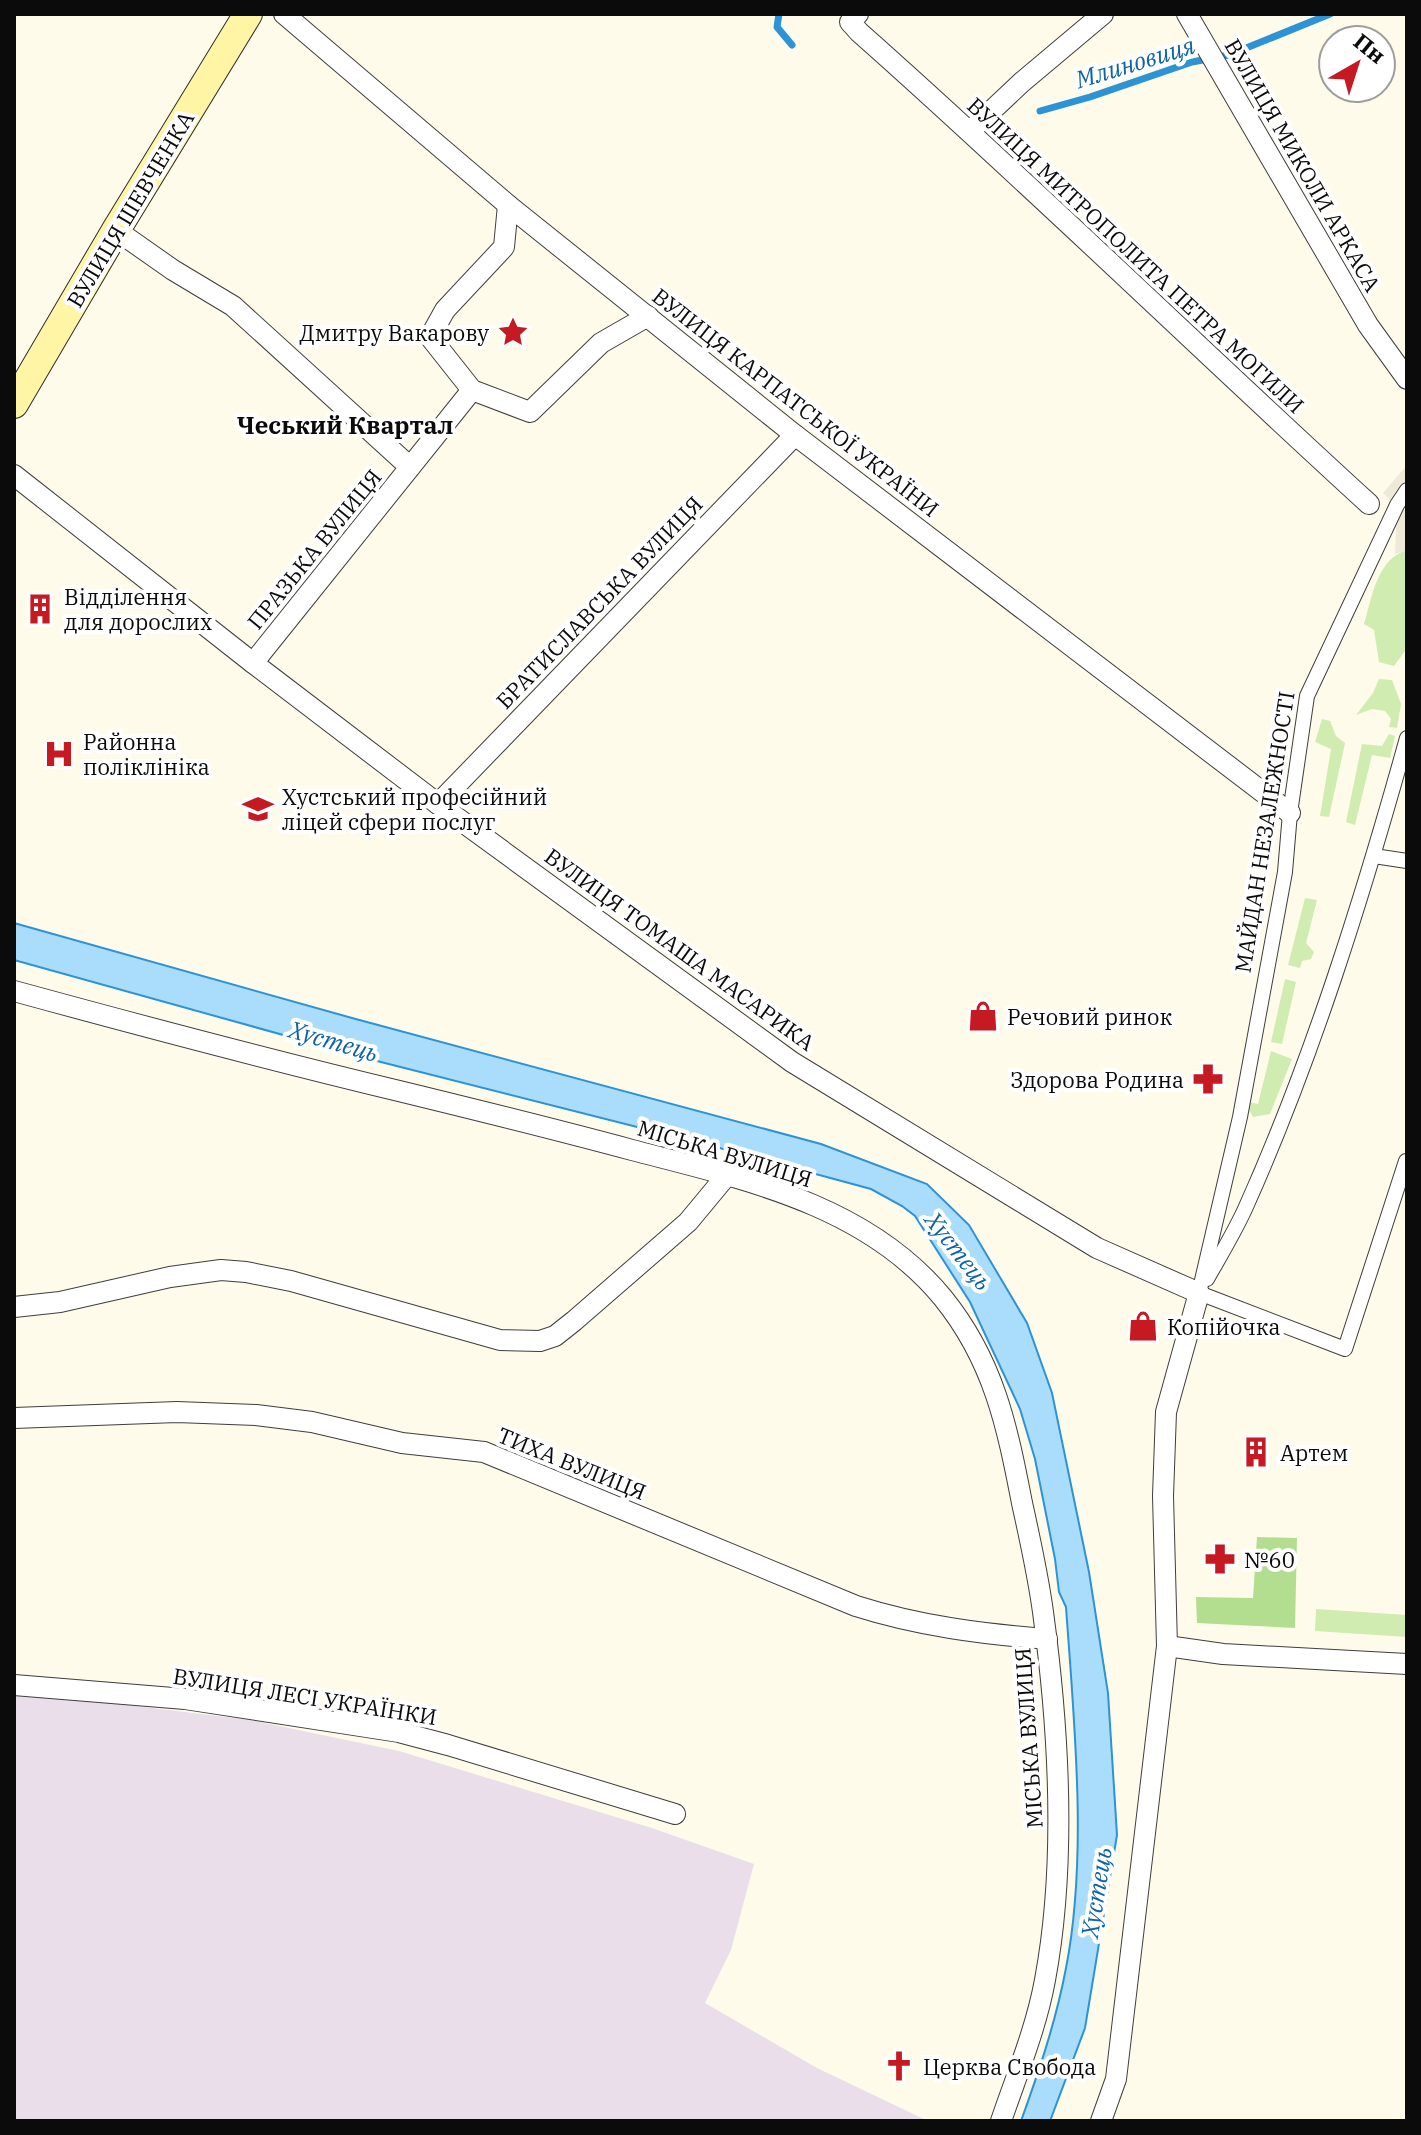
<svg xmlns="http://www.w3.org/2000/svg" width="1421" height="2135" font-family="'IBM Plex Serif',serif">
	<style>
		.industrial { fill: #eadeeb }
		.green { fill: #d0ecb1 }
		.forest { fill: #b3de8f }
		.plaza { fill: #efe9d9 }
		.water { fill: #aaddfb; stroke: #2c93d7; stroke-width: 2 }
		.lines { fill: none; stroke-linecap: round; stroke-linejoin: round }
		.stream { stroke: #2c93d7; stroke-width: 7 }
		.pedestrian-casing { stroke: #3e3e3e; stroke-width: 16 }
		.minor-casing { stroke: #3e3e3e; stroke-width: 22 }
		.secondary-casing { stroke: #2d2d2d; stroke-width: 30 }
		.pedestrian { stroke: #fff; stroke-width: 14 }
		.minor { stroke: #fff; stroke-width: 20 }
		.secondary { stroke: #fff5a5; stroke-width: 28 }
		.labels { text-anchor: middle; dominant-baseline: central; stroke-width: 8; stroke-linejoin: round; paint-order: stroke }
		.street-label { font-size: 22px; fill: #0b0b0b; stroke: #fff }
		.poi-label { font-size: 22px; fill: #0b0b0b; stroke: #fff; text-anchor: start }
		.water-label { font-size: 24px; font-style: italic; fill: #0d63a5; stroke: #fff }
		.neighbourhood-label { font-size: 24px; font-weight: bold; fill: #0b0b0b; stroke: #fff }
	</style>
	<rect width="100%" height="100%" fill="#fffbea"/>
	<path class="industrial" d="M 14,1696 L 63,1697 L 250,1720 L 399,1751 L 652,1828 L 754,1864 L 731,1950 L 705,2003 L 817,2068 L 928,2121 L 14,2121 Z"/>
	<g class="green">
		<path d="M 1407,550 L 1407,648 L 1394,666 L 1379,662 L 1374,630 L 1364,624 C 1372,597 1377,559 1407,550 Z"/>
		<path d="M 1379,679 L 1392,680 L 1401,704 L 1397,728 L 1389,727 L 1391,719 L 1385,711 L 1372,709 L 1356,715 L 1373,693 Z"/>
		<path d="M 1322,719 L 1330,721 L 1336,736 L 1345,743 L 1329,817 L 1320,816 L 1331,749 L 1315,742 Z"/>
		<path d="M 1389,734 L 1395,736 L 1390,758 L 1372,755 L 1355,825 L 1346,822 L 1362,744 L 1382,746 Z"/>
		<path d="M 1305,898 L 1317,900 L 1306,943 L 1314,952 L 1311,959 L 1302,961 L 1300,968 L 1288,965 Z"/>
		<path d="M 1285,979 L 1296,982 L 1282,1044 L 1271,1042 Z"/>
		<path d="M 1271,1051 L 1292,1059 L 1270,1114 L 1253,1117 L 1248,1108 L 1248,1102 L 1258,1104 Z"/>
		<path d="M 1316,1609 L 1407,1615 L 1407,1637 L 1315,1631 Z"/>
	</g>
	<path class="forest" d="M 1257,1537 L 1297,1538 L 1295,1628 L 1197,1623 L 1196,1597 L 1253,1598 Z"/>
	<path class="plaza" d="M 1407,465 L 1407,550 L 1395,554 L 1397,506 L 1383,493 Z"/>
	<path class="water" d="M 14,923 L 352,1018 L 821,1144 L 927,1184 L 969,1225 L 1027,1323 L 1052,1393 L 1089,1572 L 1108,1693 L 1117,1835 L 1085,2028 L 1050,2121 L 1021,2121 C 1039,2071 1056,2021 1066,1968 C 1088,1856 1074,1721 1066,1607 L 1059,1592 L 1055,1559 L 1035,1459 L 1020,1409 L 970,1302 L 915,1216 L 902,1206 L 871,1189 L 716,1147 L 373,1060 L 14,960 Z"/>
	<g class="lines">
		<g class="stream">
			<path d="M 779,14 L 777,27 L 792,45"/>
			<path d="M 1040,111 L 1090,97 L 1192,62 L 1229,55 L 1330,14"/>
		</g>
		<g class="pedestrian-casing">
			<g id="pedestrian">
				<path d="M 1374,856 L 1407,861"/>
				<path d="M 1207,1279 C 1220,1256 1234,1233 1245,1209 C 1312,1060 1363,896 1407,738"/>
				<path d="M 1199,1293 L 1240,1117 L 1285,872 L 1290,813 L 1307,696 L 1397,505 L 1407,490"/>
				<path d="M 1199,1293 L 1345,1349 L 1406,1161"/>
			</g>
		</g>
		<g class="minor-casing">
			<g id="minor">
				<path d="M 284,14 L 508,205 L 795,435 L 1290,813"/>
				<path d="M 858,14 L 850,22 L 859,32 C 1033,186 1198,348 1369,504"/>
				<path d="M 1187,14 L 1368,325 L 1407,379"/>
				<path d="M 970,131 L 1022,82 L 1103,14"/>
				<path d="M 508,205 L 504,247 L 445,310 L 430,337 L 472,390 L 530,412 L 601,343 L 648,316"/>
				<path d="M 116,230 L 173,270 L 233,306 L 410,467"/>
				<path d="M 14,475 L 253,663 L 438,804 L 792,1062 L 1097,1248 L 1199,1293 L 1166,1412 L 1163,1496 L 1167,1646 L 1116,2079 L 1101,2121"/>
				<path d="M 253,663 L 472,390"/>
				<path d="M 438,804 L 795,435"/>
				<path d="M 14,991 C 142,1026 270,1060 399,1091 C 477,1110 554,1129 632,1150 C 743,1179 866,1204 943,1298 C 994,1361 1007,1426 1022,1503 C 1030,1539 1038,1575 1043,1612 C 1059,1730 1067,1862 1045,1980 C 1036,2029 1017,2074 1001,2121"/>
				<path d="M 14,1307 L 60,1302 L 170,1277 L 221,1270 L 246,1272 L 291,1281 L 500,1340 L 540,1341 L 555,1336 L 574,1321 L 688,1222 L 727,1175"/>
				<path d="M 14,1418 L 177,1412 L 256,1415 L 312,1422 L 402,1443 L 484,1452 L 856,1606 C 919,1626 982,1634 1047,1639"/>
				<path d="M 1167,1646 L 1223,1654 L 1407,1664"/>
				<path d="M 14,1685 L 185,1699 L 399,1732 L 448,1745 L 675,1814"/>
			</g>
		</g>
		<g class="secondary-casing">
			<path id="secondary" d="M 14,404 L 116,230 L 248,14"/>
		</g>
		<use href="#pedestrian" class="pedestrian"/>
		<use href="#minor" class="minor"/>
		<use href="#secondary" class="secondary"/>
	</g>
	<defs>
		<g id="sight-bare" transform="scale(2.4)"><path d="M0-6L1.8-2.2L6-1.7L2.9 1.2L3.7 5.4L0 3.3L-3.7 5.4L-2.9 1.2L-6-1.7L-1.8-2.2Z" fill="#c51a22" stroke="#fff" stroke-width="2.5" paint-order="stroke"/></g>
		<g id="building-bare" transform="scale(2.4)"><path d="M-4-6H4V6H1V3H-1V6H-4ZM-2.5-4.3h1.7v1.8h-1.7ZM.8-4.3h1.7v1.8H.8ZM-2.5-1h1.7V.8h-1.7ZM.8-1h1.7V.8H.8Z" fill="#c51a22" stroke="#fff" stroke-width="2.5" paint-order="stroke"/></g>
		<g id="hospital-bare" transform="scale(2.4)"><path d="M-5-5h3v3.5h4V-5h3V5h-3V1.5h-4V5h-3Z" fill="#c51a22" stroke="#fff" stroke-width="2.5" paint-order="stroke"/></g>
		<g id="university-bare" transform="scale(2.4)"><path d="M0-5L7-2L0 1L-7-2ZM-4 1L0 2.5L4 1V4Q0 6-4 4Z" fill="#c51a22" stroke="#fff" stroke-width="2.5" paint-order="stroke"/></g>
		<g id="shop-bare" transform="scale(2.4)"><path d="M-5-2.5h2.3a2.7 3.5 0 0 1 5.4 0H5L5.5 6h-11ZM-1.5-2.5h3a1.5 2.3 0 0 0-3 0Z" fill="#c51a22" stroke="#fff" stroke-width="2.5" paint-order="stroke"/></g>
		<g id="pharmacy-bare" transform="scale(2.4)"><path d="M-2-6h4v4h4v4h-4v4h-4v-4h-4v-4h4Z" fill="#c51a22" stroke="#fff" stroke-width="2.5" paint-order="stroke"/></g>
		<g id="church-bare" transform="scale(2.4)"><path d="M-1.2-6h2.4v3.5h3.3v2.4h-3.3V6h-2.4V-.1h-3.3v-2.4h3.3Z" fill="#c51a22" stroke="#fff" stroke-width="2.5" paint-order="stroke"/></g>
	</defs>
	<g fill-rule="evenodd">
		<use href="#sight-bare" x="513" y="332"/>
		<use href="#building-bare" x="40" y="609"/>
		<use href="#hospital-bare" x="59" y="754"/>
		<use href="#university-bare" x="258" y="809"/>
		<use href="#shop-bare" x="983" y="1016"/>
		<use href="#pharmacy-bare" x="1208" y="1079"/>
		<use href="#shop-bare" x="1143" y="1326"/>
		<use href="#building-bare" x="1256" y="1452"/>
		<use href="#pharmacy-bare" x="1220" y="1559"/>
		<use href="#church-bare" x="899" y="2066"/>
	</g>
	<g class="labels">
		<g class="street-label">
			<text transform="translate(1303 165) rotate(60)">ВУЛИЦЯ МИКОЛИ АРКАСА</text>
			<text transform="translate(130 209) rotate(-59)">ВУЛИЦЯ ШЕВЧЕНКА</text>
			<text transform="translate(1136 255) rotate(43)">ВУЛИЦЯ МИТРОПОЛИТА ПЕТРА МОГИЛИ</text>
			<text transform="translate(796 402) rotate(38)">ВУЛИЦЯ КАРПАТСЬКОЇ УКРАЇНИ</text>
			<text transform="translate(314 549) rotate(-51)">ПРАЗЬКА ВУЛИЦЯ</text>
			<text transform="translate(599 602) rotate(-46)">БРАТИСЛАВСЬКА ВУЛИЦЯ</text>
			<text transform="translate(1264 832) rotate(-81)">МАЙДАН НЕЗАЛЕЖНОСТІ</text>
			<text transform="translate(680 949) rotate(36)">ВУЛИЦЯ ТОМАША МАСАРИКА</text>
			<text transform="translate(725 1153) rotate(17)">МІСЬКА ВУЛИЦЯ</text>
			<text transform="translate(572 1463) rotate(22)">ТИХА ВУЛИЦЯ</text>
			<text transform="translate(305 1696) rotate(9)">ВУЛИЦЯ ЛЕСІ УКРАЇНКИ</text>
			<text transform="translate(1028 1738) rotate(-94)">МІСЬКА ВУЛИЦЯ</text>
		</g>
		<g class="poi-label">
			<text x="489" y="332" text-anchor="end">Дмитру Вакарову</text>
			<text x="64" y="596">Відділення<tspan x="64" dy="25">для дорослих</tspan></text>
			<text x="83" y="741">Районна<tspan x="83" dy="25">поліклініка</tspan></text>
			<text x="282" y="796">Хустський професійний<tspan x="282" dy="25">ліцей сфери послуг</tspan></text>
			<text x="1007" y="1016">Речовий ринок</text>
			<text x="1184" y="1079" text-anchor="end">Здорова Родина</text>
			<text x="1167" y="1326">Копійочка</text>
			<text x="1280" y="1452">Артем</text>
			<text x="1244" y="1559">№60</text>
			<text x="923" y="2066">Церква Свобода</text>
		</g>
		<g class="water-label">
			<text transform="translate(1135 62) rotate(-17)">Млиновиця</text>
			<text transform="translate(334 1041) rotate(16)">Хустець</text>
			<text transform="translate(959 1251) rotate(52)">Хустець</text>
			<text transform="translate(1096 1892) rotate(-81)">Хустець</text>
		</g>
		<g class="neighbourhood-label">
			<text x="345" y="425">Чеський Квартал</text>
		</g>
	</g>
	<rect width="1421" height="2135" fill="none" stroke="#0b0b0b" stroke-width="32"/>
	<g transform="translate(1357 64) rotate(39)"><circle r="38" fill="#ffffff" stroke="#9d9d9d" stroke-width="2"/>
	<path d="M0-6L14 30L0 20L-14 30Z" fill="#c51a22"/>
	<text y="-12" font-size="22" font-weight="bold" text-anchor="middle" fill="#0b0b0b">Пн</text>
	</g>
</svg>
